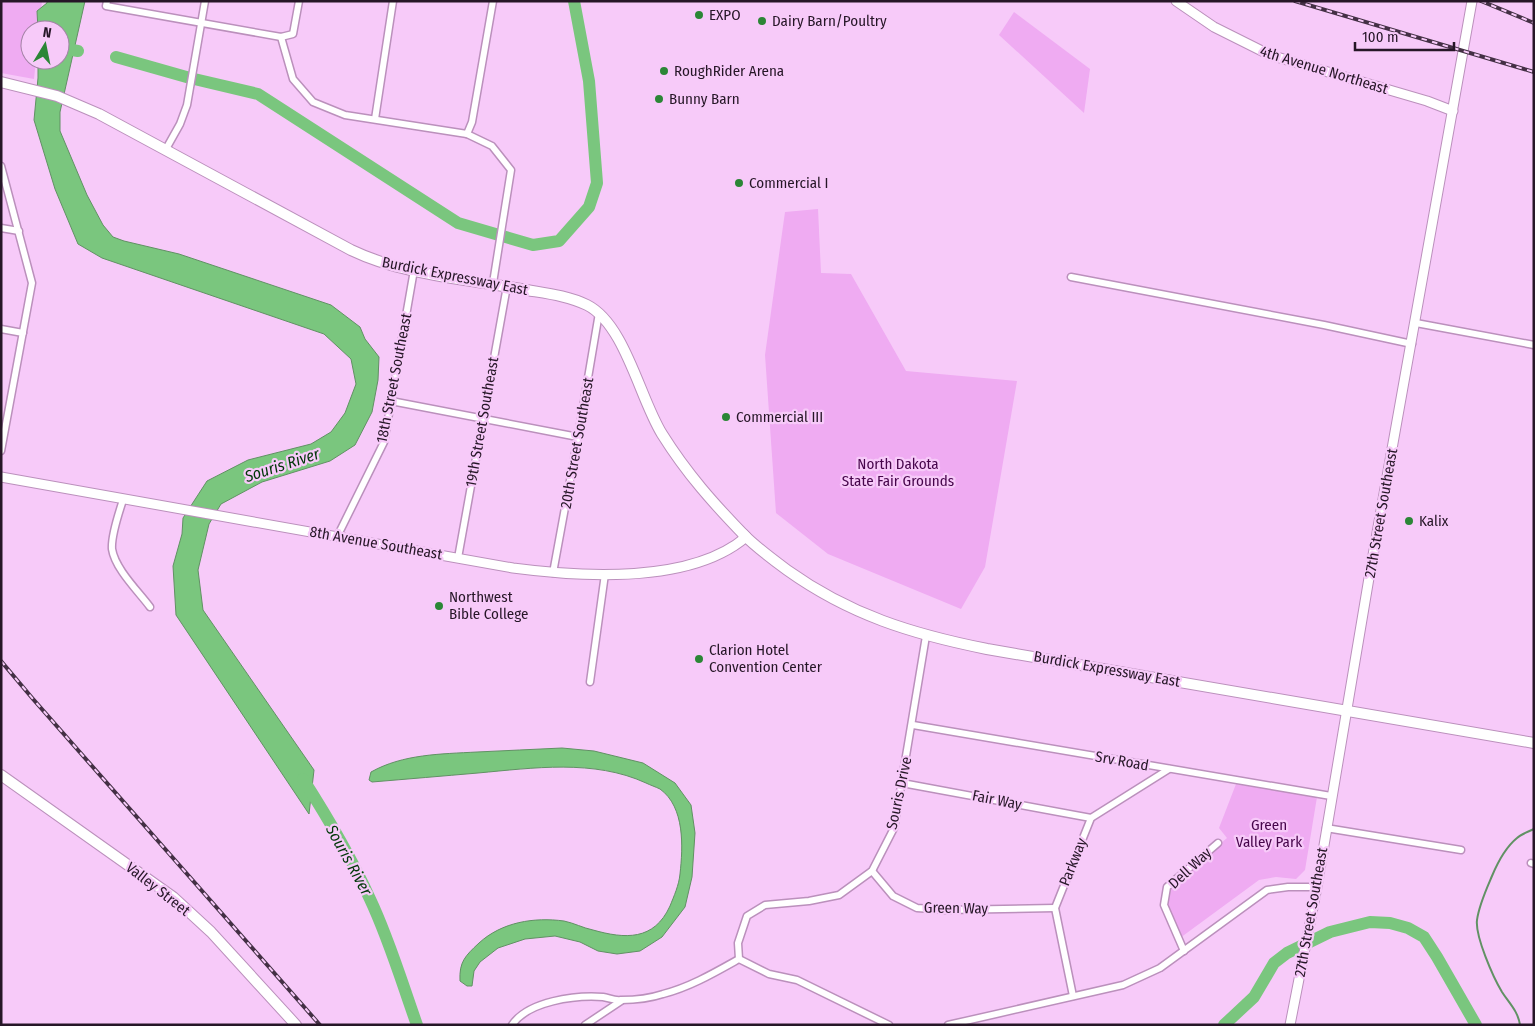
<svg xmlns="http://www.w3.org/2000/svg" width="1535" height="1026" font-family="'Fira Sans Condensed',sans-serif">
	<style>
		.green { fill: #efabf2 }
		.water { fill: #7ac67e; stroke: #619164 }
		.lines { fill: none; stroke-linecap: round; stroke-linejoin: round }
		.stream { stroke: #619164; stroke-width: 2 }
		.river { stroke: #7ac67e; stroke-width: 12 }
		.street-casing { stroke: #bb90bc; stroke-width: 9 }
		.secondary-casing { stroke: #bb90bc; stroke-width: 11 }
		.primary-casing { stroke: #bb90bc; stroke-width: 12 }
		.street { stroke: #fff; stroke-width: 6 }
		.secondary { stroke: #fff; stroke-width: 9 }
		.primary { stroke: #fff; stroke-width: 10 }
		.rail-casing { stroke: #443045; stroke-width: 4 }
		.rail { stroke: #f7caf9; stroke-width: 2; stroke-dasharray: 5.5; stroke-linecap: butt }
		.poi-dot { fill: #2b8636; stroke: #f7caf9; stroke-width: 2 }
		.labels { text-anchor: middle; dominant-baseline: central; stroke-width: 4.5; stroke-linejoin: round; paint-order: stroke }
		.poi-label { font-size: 15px; fill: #261627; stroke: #f7caf9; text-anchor: start }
		.street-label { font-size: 15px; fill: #261627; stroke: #f7caf9 }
		.park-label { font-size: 15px; fill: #46054b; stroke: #f7caf9 }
		.water-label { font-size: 16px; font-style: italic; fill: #003708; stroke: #f7caf9 }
	</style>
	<rect width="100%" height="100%" fill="#f7caf9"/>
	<g class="green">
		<path d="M 1,1 L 42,1 L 39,30 L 30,30 L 30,60 L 36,60 L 34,79 L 1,73 Z"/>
		<path d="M 1014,12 L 1090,69 L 1084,113 L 999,35 Z"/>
		<path d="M 818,209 L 821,273 L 851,274 L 906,371 L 1017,381 L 985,567 L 961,609 L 828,554 L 776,513 L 765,355 L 785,212 Z"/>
		<path d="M 1236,784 L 1317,797 L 1305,870 L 1296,879 L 1276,877 L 1259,880 L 1180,938 L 1165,906 L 1168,888 L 1227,838 L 1219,828 Z"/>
	</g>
	<g class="water">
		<path d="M 47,1 L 85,1 L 60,112 L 60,131 L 87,195 L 103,225 L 113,237 L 124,241 L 179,254 L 331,305 L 360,327 L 365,339 L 379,357 L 378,380 L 372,412 L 355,445 L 330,461 L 262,482 L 221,504 L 209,524 L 198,570 L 203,610 L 314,770 L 309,814 L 176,615 L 173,566 L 182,534 L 183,518 L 207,481 L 248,460 L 311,444 L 331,432 L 345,413 L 356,384 L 351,359 L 324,334 L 102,258 L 78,244 L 55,189 L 34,120 L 38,78 L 38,60 L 60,60 L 60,30 L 38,30 L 37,11 L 47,3 Z"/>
		<path d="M 562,748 L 594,751 L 643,763 L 675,783 L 691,805 L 695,833 L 692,877 L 685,907 L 662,937 L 640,951 L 617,954 L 598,951 L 580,942 L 555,936 L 525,939 L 498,948 L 480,962 L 474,971 L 472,986 L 467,986 L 460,981 C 459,962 465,956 479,943 C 502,922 534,917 564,921 C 574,923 583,928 593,930 C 625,939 654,941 670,906 C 674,896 679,885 680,874 C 683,847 685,807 660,789 C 656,787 650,785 646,783 C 594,759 533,768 478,773 C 443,776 408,779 372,782 L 369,780 L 371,772 C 403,754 441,754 477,752 C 505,751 534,749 562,748 Z"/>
	</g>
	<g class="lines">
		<path class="stream" d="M 1520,1025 C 1518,1011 1509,1003 1502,992 C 1493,977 1475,936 1477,920 C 1479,905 1486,890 1492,876 C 1497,864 1506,847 1517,838 C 1521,834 1528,832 1534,829"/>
		<g class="river">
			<path d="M 60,48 L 78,51"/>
			<path d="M 116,57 L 190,78 L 258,94 L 458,223 L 533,245 L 559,241 L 589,207 L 597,183 L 589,81 L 574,1"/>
			<path d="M 303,779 C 328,818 351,857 370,899 C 389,939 402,983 417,1025"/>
			<path d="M 1224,1025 L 1254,997 L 1274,963 L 1287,953 L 1330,932 L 1370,922 L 1390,923 L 1408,928 L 1424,937 L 1437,957 L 1476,1025"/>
		</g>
		<g class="street-casing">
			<g id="street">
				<path d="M 107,1 L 106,6 L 281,37 L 293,34 L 299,1"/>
				<path d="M 281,37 L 293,79 L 313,102 L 345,115 L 467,134 L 492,146 L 511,170 L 493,283"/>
				<path d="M 375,119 L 393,1"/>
				<path d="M 467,134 L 472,122 L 493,1"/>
				<path d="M 166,149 L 180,124 L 187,105 L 205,1"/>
				<path d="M 1,166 L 32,283 L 1,451"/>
				<path d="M 1,228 L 19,231"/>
				<path d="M 1071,277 L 1324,325 L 1412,344"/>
				<path d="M 1416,323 L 1534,345"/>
				<path d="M 1,329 L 23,333"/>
				<path d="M 391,401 L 578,437"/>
				<path d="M 123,500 C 119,512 111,536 112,549 C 115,569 139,592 150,607"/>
				<path d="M 337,537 L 384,442 L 414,270"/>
				<path d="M 458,558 L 507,286"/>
				<path d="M 553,573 L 578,437 L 599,313"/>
				<path d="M 590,682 L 605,574"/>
				<path d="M 913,725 L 1331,796"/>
				<path d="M 902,783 L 1091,818"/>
				<path d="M 1326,828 L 1461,850"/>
				<path d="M 1531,863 L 1534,864"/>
				<path d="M 872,871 L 893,896 L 917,908 L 946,910 L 1055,908"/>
				<path d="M 1184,951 L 1164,905 L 1167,887 L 1218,843"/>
				<path d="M 739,959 L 738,943 L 747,916 L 765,905 L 809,901 L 839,895 L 872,871 L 894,828 L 926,636"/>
				<path d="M 739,959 L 769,974 L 797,980 L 889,1025"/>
				<path d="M 1073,996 L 1055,908 L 1091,818 L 1169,769"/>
				<path d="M 512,1025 C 528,1001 575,995 603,997 C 609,998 615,1001 621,1000 C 634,1000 651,998 663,994 C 690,987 714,973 739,959"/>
				<path d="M 585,1025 L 621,1001"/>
				<path d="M 948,1025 L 1123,985 L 1160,968 L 1267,890 L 1288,887 L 1317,887"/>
			</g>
		</g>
		<g class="secondary-casing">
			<g id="secondary">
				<path d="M 1176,1 L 1214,27 L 1270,55 L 1427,101 L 1453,111"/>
				<path d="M 1,477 L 513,568 C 581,577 691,584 746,537"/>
				<path d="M 1290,1025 L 1317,887 L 1370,572 L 1472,1"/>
			</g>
		</g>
		<g class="primary-casing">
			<g id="primary">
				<path d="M 1,82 L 57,96 L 99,114 L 351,250 C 403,275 465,279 521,289 C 543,293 567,295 587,305 C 625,324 640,399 662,434 C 687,474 714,504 746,537"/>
				<path d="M 743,534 C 756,547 772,559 787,570 C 850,615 912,634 987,649 L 1534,743"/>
				<path d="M 1,775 L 173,897 L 211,932 L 296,1025"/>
			</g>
		</g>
		<use href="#street" class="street"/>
		<use href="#secondary" class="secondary"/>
		<use href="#primary" class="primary"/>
		<g class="rail-casing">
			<g id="rail">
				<path d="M 1295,1 L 1534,72"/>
				<path d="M 1481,1 L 1534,23"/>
				<path d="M 1,661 L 33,699 L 320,1025"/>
			</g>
		</g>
		<use href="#rail" class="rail"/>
	</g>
	<g class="poi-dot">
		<circle cx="699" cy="15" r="5"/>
		<circle cx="762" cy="21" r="5"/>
		<circle cx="664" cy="71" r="5"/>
		<circle cx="659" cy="99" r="5"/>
		<circle cx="739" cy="183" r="5"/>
		<circle cx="726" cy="417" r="5"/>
		<circle cx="1409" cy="521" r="5"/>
		<circle cx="439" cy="606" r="5"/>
		<circle cx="699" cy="659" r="5"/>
	</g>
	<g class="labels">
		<g class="poi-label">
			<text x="709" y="15">EXPO</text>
			<text x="772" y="21">Dairy Barn/Poultry</text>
			<text x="674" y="71">RoughRider Arena</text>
			<text x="669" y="99">Bunny Barn</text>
			<text x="749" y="183">Commercial I</text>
			<text x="736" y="417">Commercial III</text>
			<text x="1419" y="521">Kalix</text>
			<text x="449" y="597">Northwest<tspan x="449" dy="17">Bible College</tspan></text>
			<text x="709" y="650">Clarion Hotel<tspan x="709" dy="17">Convention Center</tspan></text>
		</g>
		<g class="street-label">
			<text transform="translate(1324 70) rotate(17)">4th Avenue Northeast</text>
			<text transform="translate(455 276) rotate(11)">Burdick Expressway East</text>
			<text transform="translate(394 378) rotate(-79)">18th Street Southeast</text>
			<text transform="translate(482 422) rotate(-80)">19th Street Southeast</text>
			<text transform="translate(577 443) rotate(-80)">20th Street Southeast</text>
			<text transform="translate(1381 513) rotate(-80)">27th Street Southeast</text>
			<text transform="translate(376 543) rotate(10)">8th Avenue Southeast</text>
			<text transform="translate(1107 669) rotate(10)">Burdick Expressway East</text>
			<text transform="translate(1122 761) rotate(10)">Srv Road</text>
			<text transform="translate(899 793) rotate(-78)">Souris Drive</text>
			<text transform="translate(997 800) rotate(11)">Fair Way</text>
			<text transform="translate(1073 862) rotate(-68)">Parkway</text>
			<text transform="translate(1190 868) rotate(-43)">Dell Way</text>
			<text transform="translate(158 889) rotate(38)">Valley Street</text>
			<text transform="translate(956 908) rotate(1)">Green Way</text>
			<text transform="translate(1311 912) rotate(-80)">27th Street Southeast</text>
		</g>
		<g class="park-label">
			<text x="898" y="464">North Dakota<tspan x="898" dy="17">State Fair Grounds</tspan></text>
			<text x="1269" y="825">Green<tspan x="1269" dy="17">Valley Park</tspan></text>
		</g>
		<g class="water-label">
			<text transform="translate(282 465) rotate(-18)">Souris River</text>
			<text transform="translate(349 860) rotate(61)">Souris River</text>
		</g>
	</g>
	<rect width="1535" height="1026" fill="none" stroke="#261627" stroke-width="5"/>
	<g transform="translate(45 45) rotate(10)"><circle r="24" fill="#f7caf9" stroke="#a382a5"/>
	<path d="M0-4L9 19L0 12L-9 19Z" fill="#2b8636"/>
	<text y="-8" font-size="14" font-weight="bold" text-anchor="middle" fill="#261627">N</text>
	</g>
	<path d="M1355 42v8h99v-8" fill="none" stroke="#261627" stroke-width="2.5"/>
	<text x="1362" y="42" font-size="15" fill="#261627" stroke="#f7caf9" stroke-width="4" paint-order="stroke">100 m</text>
</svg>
